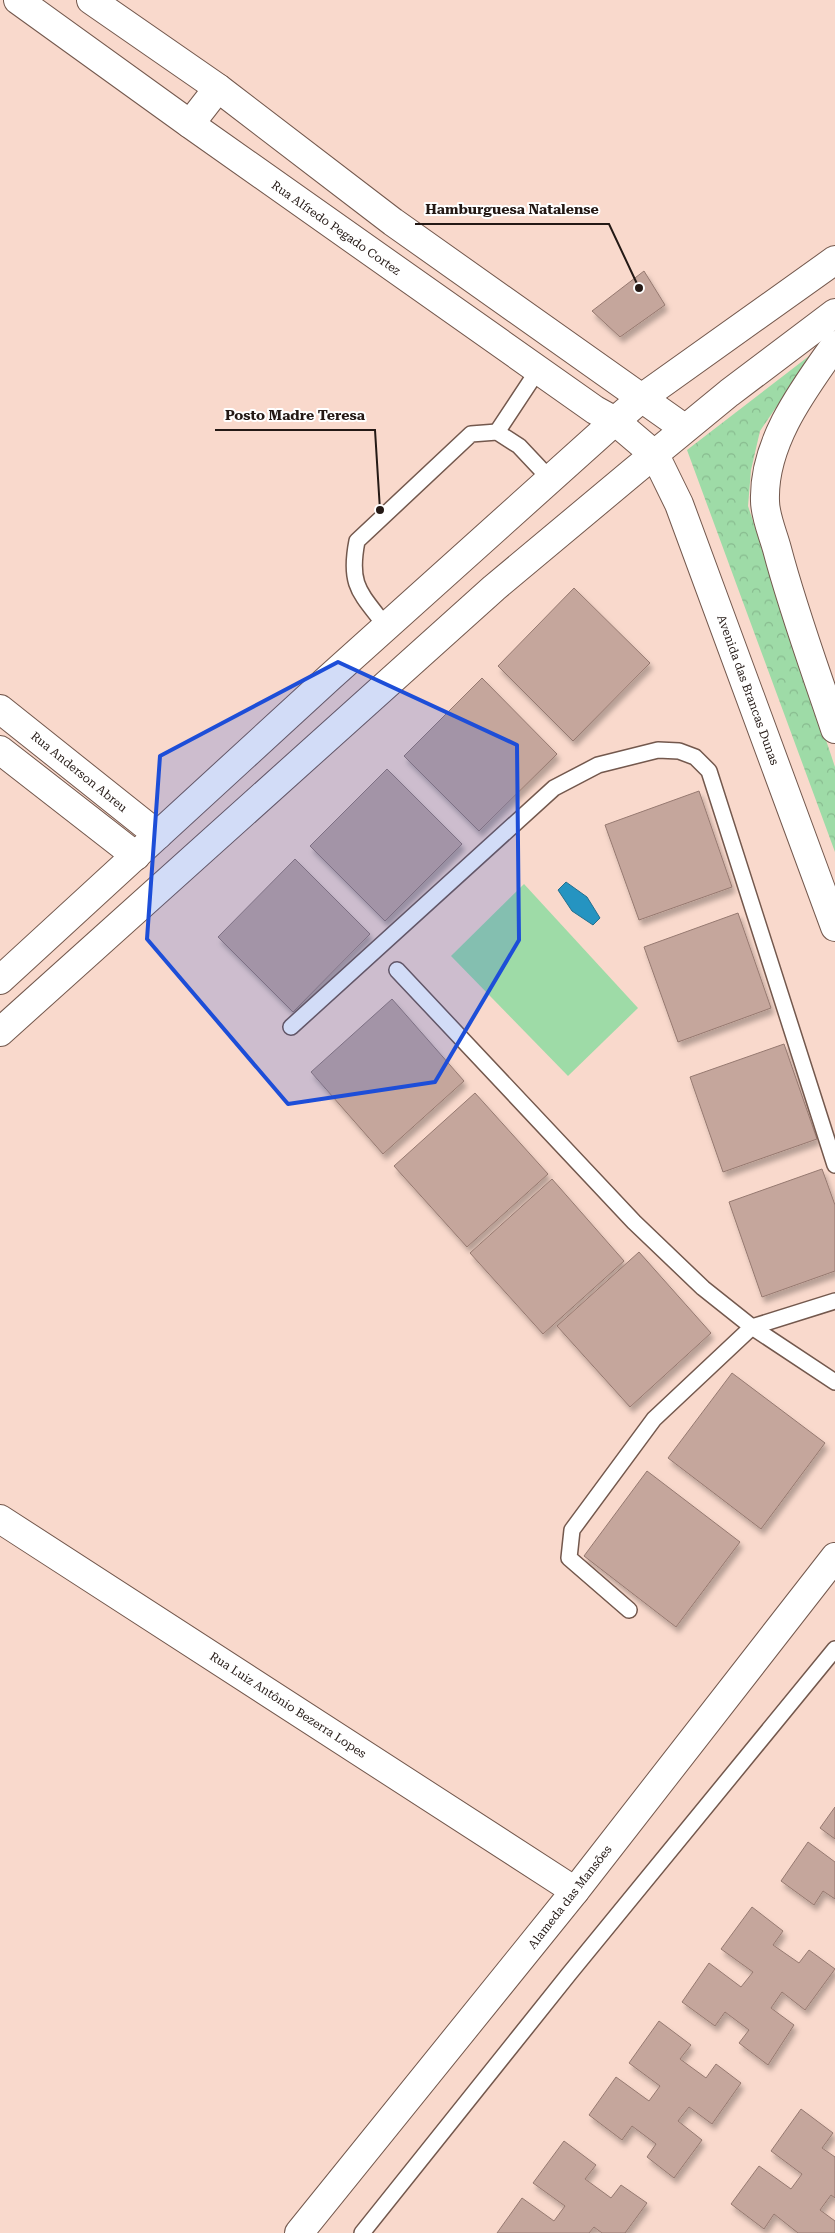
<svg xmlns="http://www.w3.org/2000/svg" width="835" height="2233" font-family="'Roboto Serif',serif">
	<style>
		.grass { fill: #9edba7 }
		.park { fill: url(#park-crowns) }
		.water { fill: #2594c1; stroke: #256f8d }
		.building { fill: #c5a69c; stroke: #967970; filter: url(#shadow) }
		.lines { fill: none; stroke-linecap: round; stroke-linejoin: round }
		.lane-casing { stroke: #73584d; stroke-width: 18 }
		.street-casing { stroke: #73584d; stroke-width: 30 }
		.secondary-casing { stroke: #73584d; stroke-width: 30 }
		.lane { stroke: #fff; stroke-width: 15 }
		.street { stroke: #fff; stroke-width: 28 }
		.secondary { stroke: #fff; stroke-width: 28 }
		.marked { fill: #1d4ed8; fill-opacity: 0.2; stroke: #1d4ed8; stroke-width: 4; stroke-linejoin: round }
		.labels { text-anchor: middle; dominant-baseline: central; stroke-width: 4; stroke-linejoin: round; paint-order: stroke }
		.street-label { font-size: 12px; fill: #241915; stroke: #fff }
		.leader { fill: none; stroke: #241915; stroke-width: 2 }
		.callout-dot { fill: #241915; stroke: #fff; stroke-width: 2 }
		.callout-label { font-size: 14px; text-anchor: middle; font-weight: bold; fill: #241915; stroke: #fff; stroke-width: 4; stroke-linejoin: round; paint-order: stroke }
	</style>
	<defs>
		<pattern id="park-crowns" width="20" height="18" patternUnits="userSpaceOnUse" patternTransform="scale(1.25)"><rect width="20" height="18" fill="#9edba7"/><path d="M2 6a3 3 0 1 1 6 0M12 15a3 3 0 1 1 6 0" fill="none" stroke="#88bb8f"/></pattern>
		<filter id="shadow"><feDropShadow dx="3" dy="5.5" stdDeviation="2.5" flood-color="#0004"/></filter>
	</defs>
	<rect width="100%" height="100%" fill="#f9d9cc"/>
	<path class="grass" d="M 524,884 L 638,1008 L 568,1076 L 451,956 Z"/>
	<path class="park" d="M 813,353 L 760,431 L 751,470 L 748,506 L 835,767 L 835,852 L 687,450 Z"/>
	<path class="water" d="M 566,882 L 587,897 L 600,918 L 593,925 L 572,911 L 558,890 Z"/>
	<g class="building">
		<path d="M 644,271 L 665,305 L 620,337 L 592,311 Z"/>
		<path d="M 574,588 L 650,663 L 573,741 L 498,666 Z"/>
		<path d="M 482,678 L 557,754 L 479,831 L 404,756 Z"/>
		<path d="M 387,769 L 462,844 L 385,921 L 310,846 Z"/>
		<path d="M 699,791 L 732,887 L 639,920 L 605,825 Z"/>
		<path d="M 295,859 L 370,934 L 293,1012 L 218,937 Z"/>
		<path d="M 738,913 L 771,1008 L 678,1042 L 644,947 Z"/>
		<path d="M 392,999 L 464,1081 L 383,1154 L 311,1072 Z"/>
		<path d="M 784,1044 L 817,1139 L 723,1172 L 690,1077 Z"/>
		<path d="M 475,1093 L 548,1174 L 467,1247 L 394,1166 Z"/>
		<path d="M 822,1169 L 835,1205 L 835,1271 L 762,1297 L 729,1202 Z"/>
		<path d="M 552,1179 L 624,1261 L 543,1334 L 470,1253 Z"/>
		<path d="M 639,1252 L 711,1333 L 630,1407 L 557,1326 Z"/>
		<path d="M 732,1373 L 825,1443 L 761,1529 L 668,1458 Z"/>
		<path d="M 647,1471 L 740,1542 L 676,1627 L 584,1556 Z"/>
		<path d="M 835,1807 L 835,1839 L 820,1828 Z"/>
		<path d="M 808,1842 L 835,1862 L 835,1899 L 823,1891 L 814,1905 L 781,1881 Z"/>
		<path d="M 752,1907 L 783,1931 L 773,1945 L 799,1963 L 809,1950 L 835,1969 L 805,2010 L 782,1992 L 771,2008 L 794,2025 L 768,2065 L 739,2043 L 749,2030 L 725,2012 L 715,2026 L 682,2002 L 709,1963 L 741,1987 L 753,1972 L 721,1949 Z"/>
		<path d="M 659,2021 L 691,2045 L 680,2059 L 706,2078 L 716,2064 L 741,2083 L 712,2124 L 689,2107 L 678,2121 L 702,2140 L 674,2178 L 647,2157 L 656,2144 L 632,2126 L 622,2140 L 589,2115 L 616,2077 L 649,2101 L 660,2086 L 629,2063 Z"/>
		<path d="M 801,2109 L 833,2133 L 822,2148 L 835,2157 L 835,2198 L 831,2195 L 820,2210 L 835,2221 L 835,2233 L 798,2233 L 774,2214 L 764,2229 L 731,2204 L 759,2166 L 791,2189 L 802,2174 L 771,2151 Z"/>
		<path d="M 564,2141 L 596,2165 L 585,2179 L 611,2198 L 621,2185 L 647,2203 L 625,2233 L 602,2233 L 594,2227 L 589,2233 L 497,2233 L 522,2198 L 554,2221 L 565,2206 L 533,2183 Z"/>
	</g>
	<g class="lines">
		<g class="lane-casing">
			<g id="lane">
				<path d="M 497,432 L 538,370"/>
				<path d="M 387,628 C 361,593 348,587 357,541 L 471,434 L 497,432 L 519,446 L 551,480"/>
				<path d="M 397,970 L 634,1222 L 703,1288 L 752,1327 L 835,1382"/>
				<path d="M 291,1027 L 554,788 L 598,765 L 658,750 L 679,751 L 695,757 L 709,771 L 835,1165"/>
				<path d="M 629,1610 L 569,1558 L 572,1530 L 654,1419 L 752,1327 L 835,1301"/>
				<path d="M 362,2233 L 569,1974 L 835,1649"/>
			</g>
		</g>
		<g class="street-casing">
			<g id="street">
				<path d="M 18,0 L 190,124 L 595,410 L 615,421"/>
				<path d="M 91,0 L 218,88 L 393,222 L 684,428"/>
				<path d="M 190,124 L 218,88"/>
				<path d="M 0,709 L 158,835"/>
				<path d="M 0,750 L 136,856"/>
				<path d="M 0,1519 L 575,1891"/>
			</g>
		</g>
		<g class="secondary-casing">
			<g id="secondary">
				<path d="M 835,345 C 803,390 763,443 765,501 C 765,516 773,534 777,549 C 793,610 815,669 835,729"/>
				<path d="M 615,421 L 655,455 L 679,504 L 835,927"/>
				<path d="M 0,980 L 329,678 L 615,421 L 643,397 L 835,260"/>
				<path d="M 0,1032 L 494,588 L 634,471 L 729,393 L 835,313"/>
				<path d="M 299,2233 L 575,1891 L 835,1557"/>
			</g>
		</g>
		<use href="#lane" class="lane"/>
		<use href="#street" class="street"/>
		<use href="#secondary" class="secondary"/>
	</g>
	<path class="marked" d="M 338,662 L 517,745 L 519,940 L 435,1082 L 288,1104 L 147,939 L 160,756 Z"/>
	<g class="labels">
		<g class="street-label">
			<text transform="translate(336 228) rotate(35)">Rua Alfredo Pegado Cortez</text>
			<text transform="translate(748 690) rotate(70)">Avenida das Brancas Dunas</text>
			<text transform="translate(79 772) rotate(39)">Rua Anderson Abreu</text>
			<text transform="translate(288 1705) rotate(33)">Rua Luiz Antônio Bezerra Lopes</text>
			<text transform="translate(570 1897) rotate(-52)">Alameda das Mansões</text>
		</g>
	</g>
	<path class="leader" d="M639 288L609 224H415M380 510L375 430H215"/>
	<g class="callout-dot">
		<circle cx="639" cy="288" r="5"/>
		<circle cx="380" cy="510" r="5"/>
	</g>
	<g class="callout-label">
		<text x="512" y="214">Hamburguesa Natalense</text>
		<text x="295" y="420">Posto Madre Teresa</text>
	</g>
</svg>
